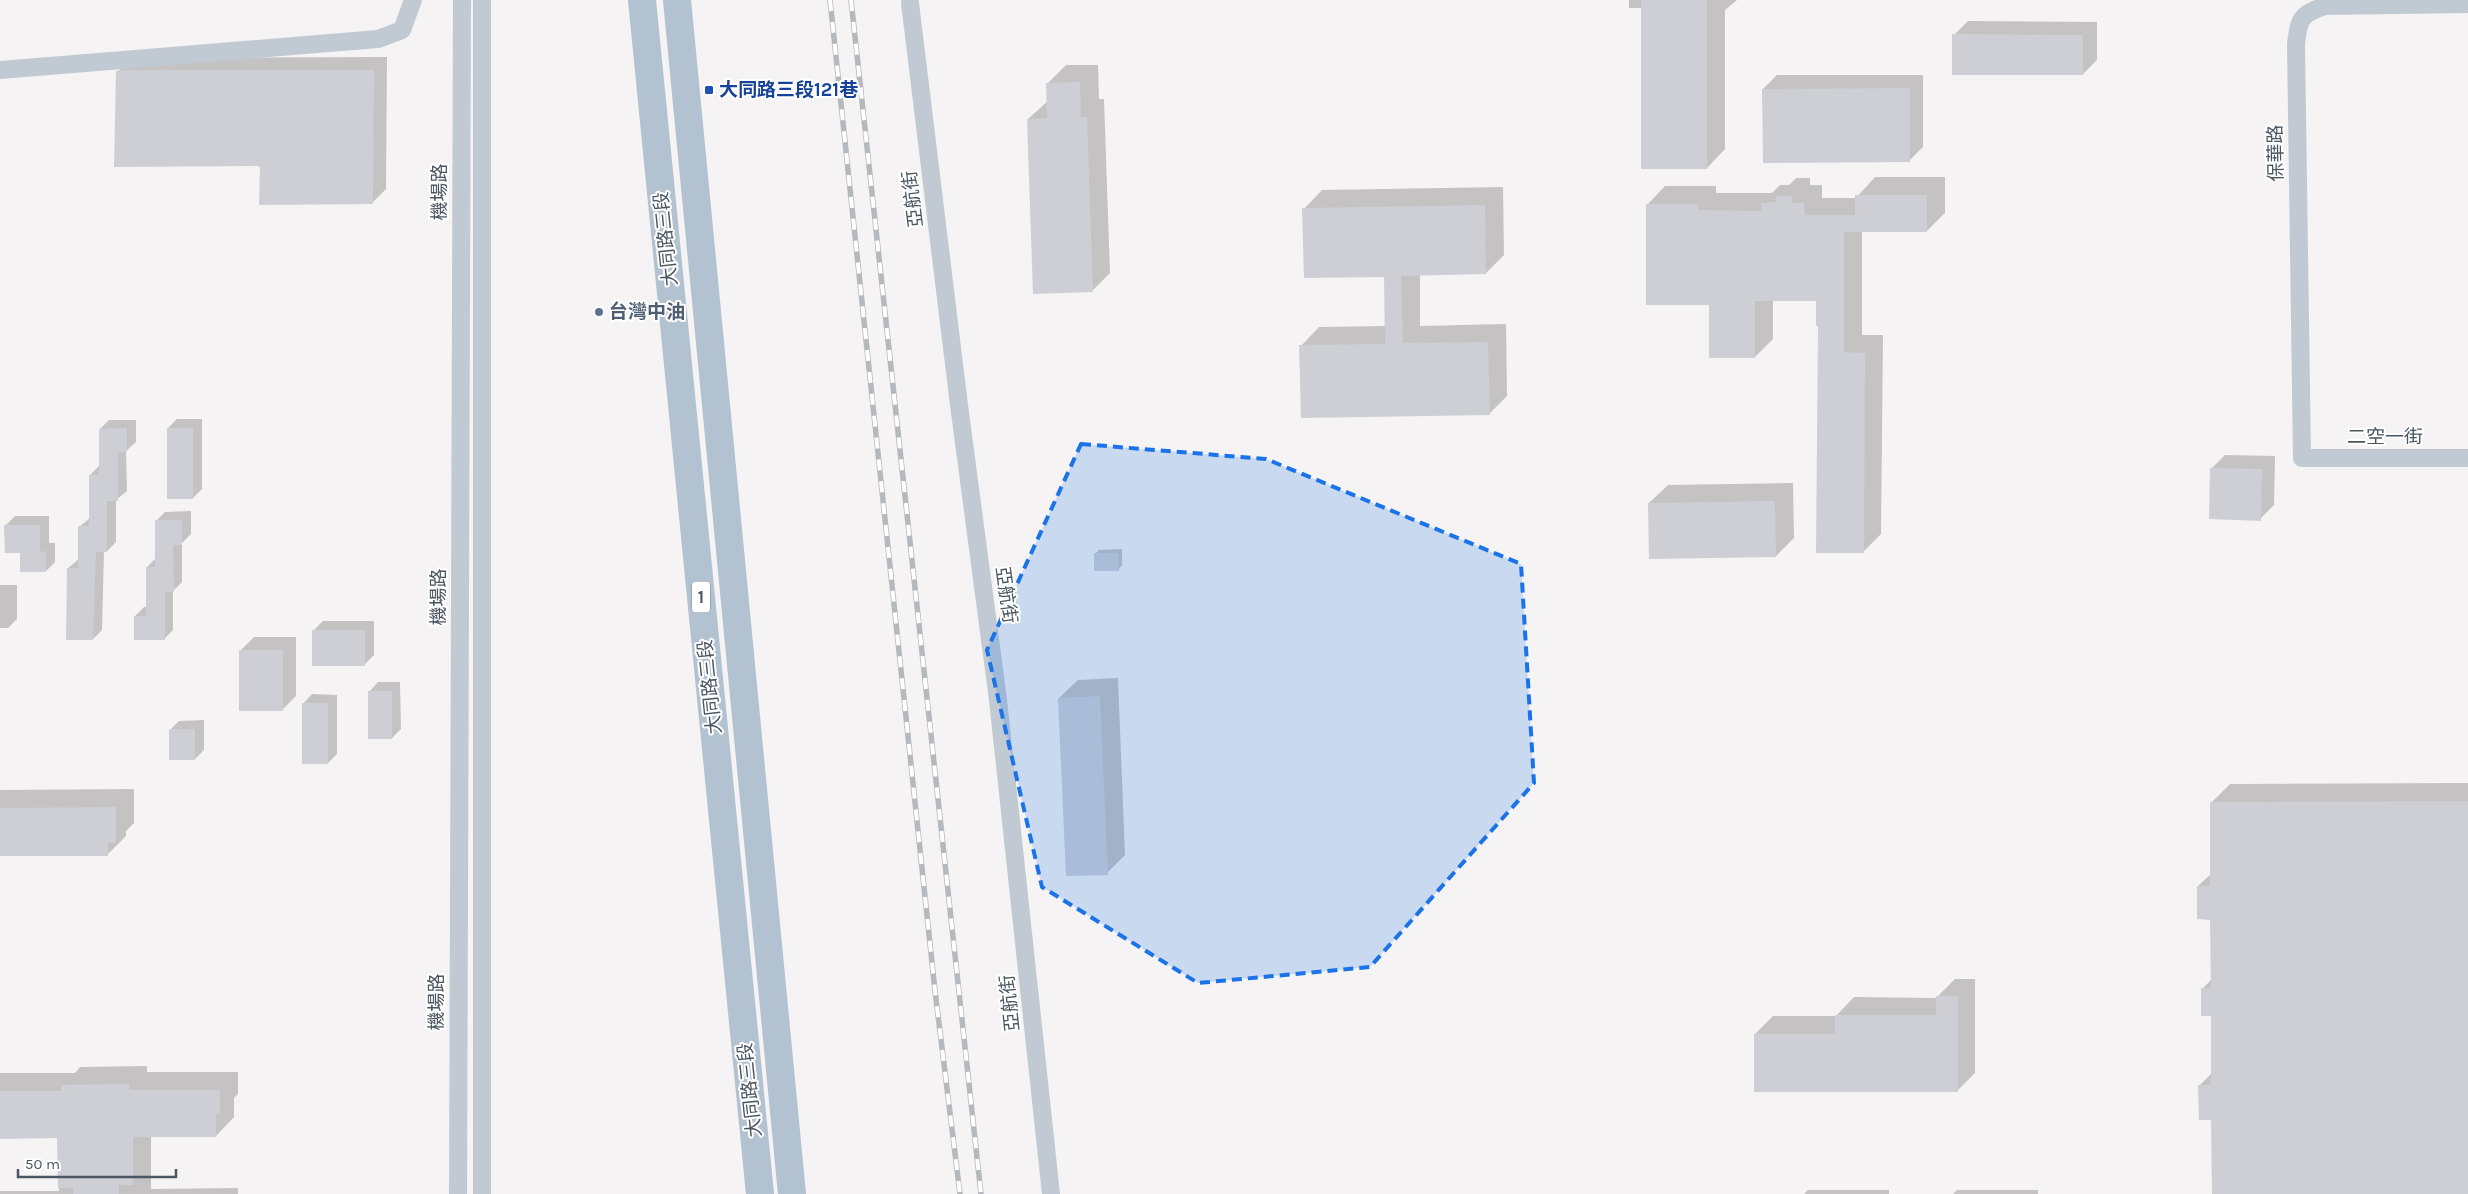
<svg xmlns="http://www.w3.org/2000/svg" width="2468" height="1194" font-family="Karla,'Noto Sans TC',sans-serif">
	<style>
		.shadow { fill: #0003 }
		.building { fill: #cdcfd5 }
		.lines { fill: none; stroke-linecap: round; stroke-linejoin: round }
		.street { stroke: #c1cad2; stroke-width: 18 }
		.primary { stroke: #b3c2d1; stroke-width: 28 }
		.rail-casing { stroke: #b5b8bd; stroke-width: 5.5 }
		.rail { stroke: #fff; stroke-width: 4; stroke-dasharray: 11; stroke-linecap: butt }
		.marked { fill: #1a73e8; fill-opacity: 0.2; stroke: #1a73e8; stroke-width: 4; stroke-dasharray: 10 6; stroke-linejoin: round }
		.transit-dot { fill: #1a4fb4; stroke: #fff; stroke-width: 2 }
		.service-dot { fill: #5c6f8a; stroke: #fff; stroke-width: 2 }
		.labels { text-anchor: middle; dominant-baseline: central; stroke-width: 4; stroke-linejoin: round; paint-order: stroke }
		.shield { fill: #fff; stroke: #808990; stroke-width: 1 }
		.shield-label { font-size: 18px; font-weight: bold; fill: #4a5661 }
		.transit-label { font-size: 19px; font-weight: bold; fill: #164399; stroke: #fff; text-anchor: start }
		.street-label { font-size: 19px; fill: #4a5661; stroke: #fff }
		.service-label { font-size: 19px; font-weight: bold; fill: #4e5e75; stroke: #fff; text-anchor: start }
	</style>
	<rect width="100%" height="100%" fill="#f5f3f3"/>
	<g class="shadow">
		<path d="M 1629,0 L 1737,0 L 1725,10 L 1725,149 L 1707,168 L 1642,8 L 1629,8 Z"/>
		<path d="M 1968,21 L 2097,22 L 2097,60 L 2083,74 L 1954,35 Z"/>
		<path d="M 387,57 L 386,189 L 372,203 L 261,166 L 117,72 L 131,58 Z"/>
		<path d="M 1066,65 L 1098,65 L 1099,99 L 1104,99 L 1110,273 L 1092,291 L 1028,119 L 1048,101 L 1048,83 Z"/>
		<path d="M 1777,75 L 1923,75 L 1923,147 L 1909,161 L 1763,89 Z"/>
		<path d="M 1875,177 L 1945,177 L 1945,213 L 1927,231 L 1862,231 L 1862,335 L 1883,335 L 1881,534 L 1863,552 L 1819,324 L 1817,300 L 1773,300 L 1773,339 L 1755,357 L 1710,304 L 1647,205 L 1665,186 L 1716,186 L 1716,193 L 1772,193 L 1780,185 L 1789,185 L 1796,178 L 1810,178 L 1810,185 L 1822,185 L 1822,198 L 1856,198 Z"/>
		<path d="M 1503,187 L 1504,255 L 1486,273 L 1420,274 L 1420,326 L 1506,324 L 1507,396 L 1489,414 L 1301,346 L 1319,327 L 1386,326 L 1385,275 L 1304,209 L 1322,190 Z"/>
		<path d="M 177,419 L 202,419 L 202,489 L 193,498 L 168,428 Z"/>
		<path d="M 109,420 L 136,420 L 136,442 L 126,451 L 127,491 L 116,500 L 116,542 L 107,551 L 104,551 L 102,630 L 93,639 L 68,568 L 79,559 L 79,527 L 90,518 L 90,475 L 99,466 L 100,429 Z"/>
		<path d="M 2225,455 L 2275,456 L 2274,505 L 2260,519 L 2211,469 Z"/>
		<path d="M 1793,483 L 1794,538 L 1776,556 L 1649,503 L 1668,485 Z"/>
		<path d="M 191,511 L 191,534 L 182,543 L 182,582 L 173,591 L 173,630 L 164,639 L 135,616 L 144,607 L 147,607 L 147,567 L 156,558 L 156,521 L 165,512 Z"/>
		<path d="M 15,516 L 49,516 L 49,543 L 55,543 L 55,562 L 46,571 L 6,525 Z"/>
		<path d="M 1122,549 L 1122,565 L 1118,570 L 1095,554 L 1099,550 Z"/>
		<path d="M 0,585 L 17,585 L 17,619 L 8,628 L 0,628 Z"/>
		<path d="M 323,621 L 374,621 L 374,655 L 365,664 L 314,630 Z"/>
		<path d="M 254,637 L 296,637 L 296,696 L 283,709 L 240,651 Z"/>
		<path d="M 1118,678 L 1125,855 L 1107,873 L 1059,698 L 1078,680 Z"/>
		<path d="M 378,682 L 400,682 L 401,729 L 392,738 L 369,692 Z"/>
		<path d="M 312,694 L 337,695 L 337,754 L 328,763 L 303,704 Z"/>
		<path d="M 204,720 L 204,750 L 195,759 L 170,730 L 179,721 Z"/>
		<path d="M 2468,783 L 2468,1194 L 2213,1194 L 2213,1118 L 2199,1086 L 2213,1072 L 2212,1014 L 2202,989 L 2212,979 L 2212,918 L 2198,886 L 2212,873 L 2211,803 L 2230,784 Z"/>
		<path d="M 134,789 L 134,823 L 126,831 L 126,836 L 107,855 L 0,855 L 0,790 Z"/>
		<path d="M 1955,979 L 1975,979 L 1975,1073 L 1957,1091 L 1755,1034 L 1773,1016 L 1836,1016 L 1854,997 L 1936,998 Z"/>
		<path d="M 147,1066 L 147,1072 L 238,1072 L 238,1094 L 234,1098 L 234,1117 L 216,1136 L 151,1136 L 151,1189 L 238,1188 L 238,1194 L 0,1194 L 0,1191 L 59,1191 L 59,1137 L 0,1137 L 0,1073 L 75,1073 L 80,1067 Z"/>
		<path d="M 1808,1190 L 1889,1190 L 1889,1194 L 1804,1194 Z"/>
		<path d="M 1957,1190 L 2038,1190 L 2038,1194 L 1953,1194 Z"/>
	</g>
	<g class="building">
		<rect x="1641" y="0" width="66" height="169"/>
		<path d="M 1952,34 L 2083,35 L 2083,75 L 1952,75 Z"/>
		<path d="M 129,70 L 374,70 L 373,204 L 259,205 L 260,167 L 257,166 L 114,167 L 116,71 Z"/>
		<path d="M 1080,82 L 1081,117 L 1087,117 L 1093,292 L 1033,294 L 1027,119 L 1047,118 L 1046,83 Z"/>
		<path d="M 1910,88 L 1910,162 L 1763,163 L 1762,89 Z"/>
		<path d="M 1855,195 L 1927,195 L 1927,232 L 1844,232 L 1844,352 L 1865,353 L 1864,553 L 1816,553 L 1818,326 L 1816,326 L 1816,301 L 1755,301 L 1755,358 L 1709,358 L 1709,305 L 1646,305 L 1646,204 L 1698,204 L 1698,210 L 1761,211 L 1761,203 L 1776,202 L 1776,196 L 1792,196 L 1792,203 L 1804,203 L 1805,215 L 1855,215 Z"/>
		<path d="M 1485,205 L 1486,274 L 1401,276 L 1403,343 L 1488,342 L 1490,415 L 1301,418 L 1299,345 L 1385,344 L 1384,277 L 1304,278 L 1302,208 Z"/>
		<path d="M 127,428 L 127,452 L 118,452 L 118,501 L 107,501 L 107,552 L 96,552 L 93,640 L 66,640 L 67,568 L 78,568 L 78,526 L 89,526 L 89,475 L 99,475 L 99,429 Z"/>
		<rect x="167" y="428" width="26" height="71"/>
		<path d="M 2210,468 L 2262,469 L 2261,521 L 2209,519 Z"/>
		<path d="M 1775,501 L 1776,557 L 1649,559 L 1648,503 Z"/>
		<path d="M 155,520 L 182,520 L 182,545 L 173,545 L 174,592 L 165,592 L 165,640 L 134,640 L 134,616 L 146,616 L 146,567 L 155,567 Z"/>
		<path d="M 4,525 L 40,525 L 40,552 L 46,551 L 46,572 L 20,572 L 20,553 L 5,553 Z"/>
		<path d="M 1094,553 L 1118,553 L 1119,571 L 1094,571 Z"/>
		<rect x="312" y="630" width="53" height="36"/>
		<rect x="239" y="650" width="44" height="61"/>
		<rect x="368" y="691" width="24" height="48"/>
		<path d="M 1100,696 L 1108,875 L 1066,876 L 1058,698 Z"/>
		<rect x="302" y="703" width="26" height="61"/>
		<rect x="169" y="729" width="26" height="31"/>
		<path d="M 2468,801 L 2468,1194 L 2212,1194 L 2211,1120 L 2199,1120 L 2198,1085 L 2211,1085 L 2211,1016 L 2201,1016 L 2201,988 L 2211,988 L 2210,920 L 2197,919 L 2197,886 L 2210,886 L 2210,802 Z"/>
		<path d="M 116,807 L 116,843 L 108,843 L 108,856 L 0,856 L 0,808 Z"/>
		<path d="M 1936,996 L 1958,996 L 1958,1092 L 1754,1092 L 1754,1034 L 1835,1034 L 1835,1015 L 1936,1015 Z"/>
		<path d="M 129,1084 L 129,1090 L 220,1090 L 220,1114 L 216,1114 L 216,1137 L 133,1137 L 133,1185 L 119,1185 L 119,1194 L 73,1194 L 73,1188 L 58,1188 L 57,1138 L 0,1139 L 0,1091 L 61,1091 L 61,1085 Z"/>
	</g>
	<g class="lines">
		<g class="street">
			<path d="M 910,3 L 959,405 L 998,700 L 1051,1194"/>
			<path d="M 2468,4 L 2325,6 C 2301,14 2299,18 2296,44 L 2302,458 L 2468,458"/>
			<path d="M 0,70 L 378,39 L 402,30 L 413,0"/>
			<path d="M 458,1194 L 462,0"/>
			<path d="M 482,1194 L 482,0"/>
		</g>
		<g class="primary">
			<path d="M 642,0 L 760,1194"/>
			<path d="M 677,0 L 792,1194"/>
		</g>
		<g class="rail-casing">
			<g id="rail">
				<path d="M 830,0 L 935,991 L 960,1194"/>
				<path d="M 851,0 L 981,1194"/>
			</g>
		</g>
		<use href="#rail" class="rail"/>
	</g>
	<path class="marked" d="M 1081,444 L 1266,459 L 1521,564 L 1534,783 L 1370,967 L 1198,983 L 1042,887 L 987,650 Z"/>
	<rect class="transit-dot" x="704" y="85" width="10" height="10" rx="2.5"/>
	<circle class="service-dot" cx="599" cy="312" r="5"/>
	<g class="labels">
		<rect class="shield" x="692" y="581.5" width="18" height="31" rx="4"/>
		<g class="shield-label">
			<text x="701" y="597">1</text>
		</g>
		<g class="transit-label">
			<text x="719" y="90">大同路三段121巷</text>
		</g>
		<g class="street-label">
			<text transform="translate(2276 153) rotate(-91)">保華路</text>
			<text transform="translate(440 192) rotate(-90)">機場路</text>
			<text transform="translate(913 199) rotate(-97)">亞航街</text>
			<text transform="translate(666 239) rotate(-96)">大同路三段</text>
			<text x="2385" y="437">二空一街</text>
			<text transform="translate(1006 595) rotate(82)">亞航街</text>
			<text transform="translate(439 597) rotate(-90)">機場路</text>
			<text transform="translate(710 687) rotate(-96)">大同路三段</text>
			<text transform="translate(437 1002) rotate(-90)">機場路</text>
			<text transform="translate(1010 1003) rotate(-96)">亞航街</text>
			<text transform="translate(750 1090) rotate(-96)">大同路三段</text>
		</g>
		<g class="service-label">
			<text x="609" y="312">台灣中油</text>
		</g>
	</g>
	<path d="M18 1169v8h158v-8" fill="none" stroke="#4a5661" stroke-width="2.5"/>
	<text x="25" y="1169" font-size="15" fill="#4a5661" stroke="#ffffff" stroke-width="4" paint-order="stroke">50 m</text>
</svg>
